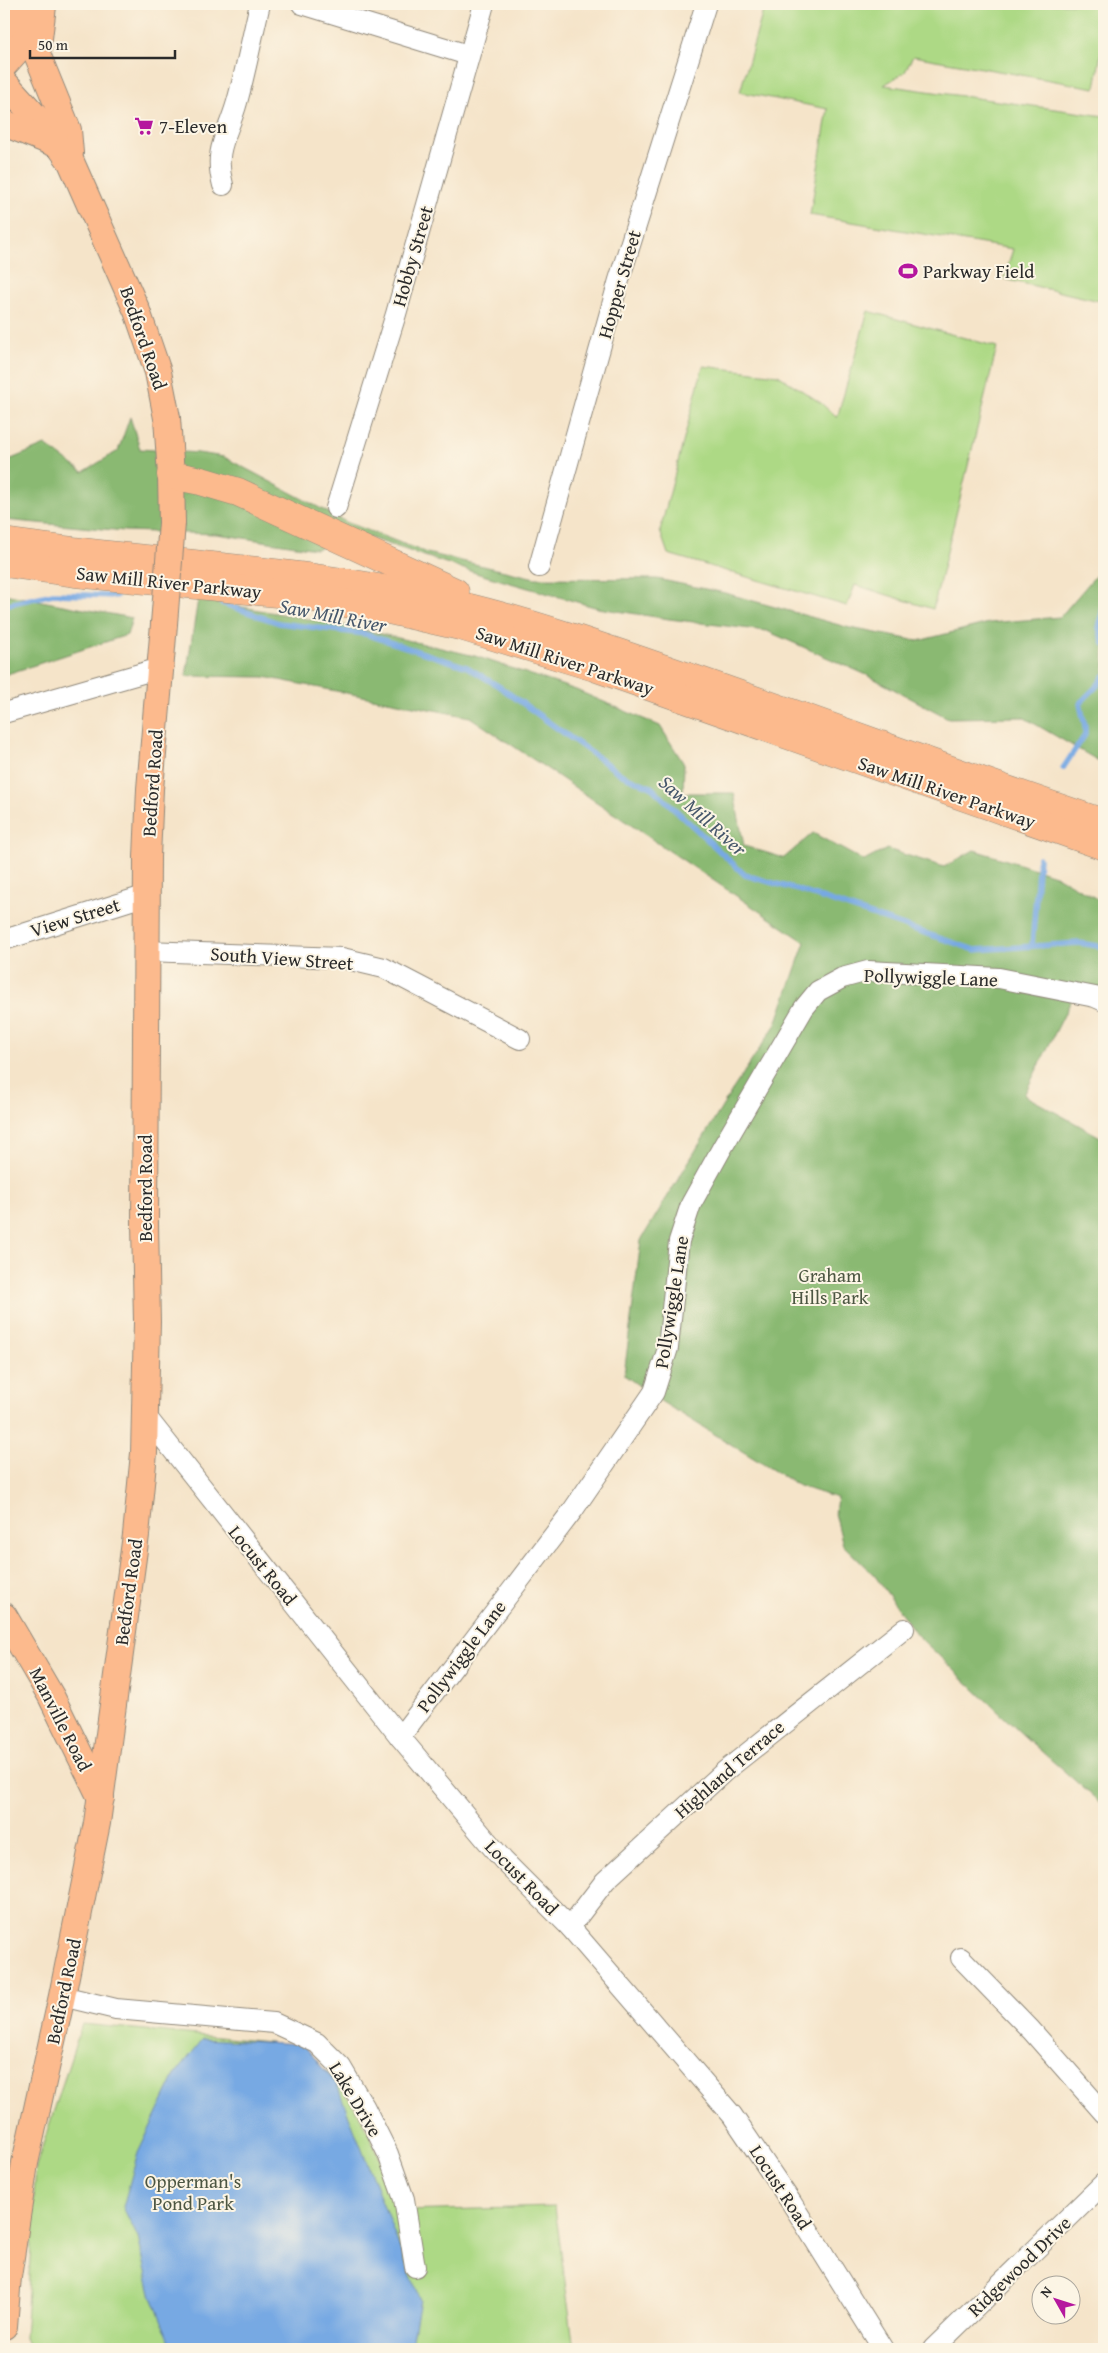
<svg xmlns="http://www.w3.org/2000/svg" width="1108" height="2353" font-family="'Gentium Book Plus',serif">
	<style>
		.green { fill: #add985; stroke: #6c8258 }
		.forest { fill: #8ab972; stroke: #5a724e }
		.water { fill: #77a9e3; stroke: #516a87 }
		.lines { fill: none; stroke-linecap: round; stroke-linejoin: round }
		.stream { stroke: #77a9e3; stroke-width: 5.5 }
		.minor-casing { stroke: #90887a; stroke-width: 22 }
		.major-casing { stroke: #90887a; stroke-width: 28 }
		.highway-casing { stroke: #90887a; stroke-width: 29 }
		.minor { stroke: #fff; stroke-width: 20 }
		.major { stroke: #fcba8d; stroke-width: 26 }
		.highway { stroke: #fcba8d; stroke-width: 28 }
		.major-bridge-casing { stroke: #90887a; stroke-width: 28; stroke-linecap: butt }
		.major-bridge { stroke: #fcba8d; stroke-width: 26 }
		.labels { text-anchor: middle; dominant-baseline: central; stroke-width: 4; stroke-linejoin: round; paint-order: stroke }
		.poi-label { font-size: 19px; fill: #2b2b2b; stroke: #fcf5e5; text-anchor: start }
		.street-label { font-size: 19px; fill: #2b2b2b; stroke: #fcf5e5 }
		.park-label { font-size: 19px; fill: #4c5642; stroke: #fcf5e5 }
		.water-label { font-size: 20px; font-style: italic; fill: #46576b; stroke: #fcf5e5 }
	</style>
	<rect width="100%" height="100%" fill="#fcf5e5"/>
	<filter id="ink" filterUnits="userSpaceOnUse"><feTurbulence type="fractalNoise" baseFrequency=".02" numOctaves="2"/><feDisplacementMap in="SourceGraphic" scale="10" xChannelSelector="R" yChannelSelector="G"/><feConvolveMatrix kernelMatrix="1 2 1 2 8 2 1 2 1" color-interpolation-filters="sRGB"/></filter>
	<filter id="wash" filterUnits="userSpaceOnUse"><feTurbulence type="fractalNoise" baseFrequency=".0096" numOctaves="4" result="noise"/><feDisplacementMap in="SourceGraphic" scale="20" xChannelSelector="R" yChannelSelector="G"/><feGaussianBlur stdDeviation="1.12" result="paint"/><feColorMatrix in="noise" values="0 0 0 0 0 0 0 0 0 0 0 0 0 0 0 0 0 1.4 0 .05"/><feComposite in="paint" operator="in"/></filter>
	<g filter="url(#wash)">
		<rect width="100%" height="100%" fill="#f5e4c9"/>
		<g class="green">
			<path d="M 765,4 L 1104,4 L 1104,35 L 1095,88 L 913,56 L 905,72 L 884,85 L 1104,116 L 1104,302 L 1004,279 L 1013,249 L 810,215 L 828,109 L 740,92 Z"/>
			<path d="M 868,311 L 997,347 L 933,609 L 855,585 L 847,606 L 668,554 L 660,531 L 703,366 L 778,375 L 821,403 L 837,418 Z"/>
			<path d="M 82,2024 L 270,2042 C 348,2057 375,2147 401,2211 L 555,2207 L 574,2349 L 30,2349 L 25,2338 L 36,2166 Z"/>
		</g>
		<g class="forest">
			<path d="M 130,417 L 140,449 L 198,453 L 224,457 L 346,522 L 427,553 L 535,578 L 657,579 L 725,593 L 850,628 L 918,641 L 989,623 L 1060,617 L 1103,567 L 1104,563 L 1104,764 L 1023,717 L 948,718 L 869,676 L 767,631 L 669,619 L 598,608 L 479,574 L 358,534 L 316,549 L 217,534 L 125,531 L 4,520 L 4,462 L 45,445 L 83,472 L 118,451 Z"/>
			<path d="M 4,594 L 132,618 L 127,635 L 4,675 Z"/>
			<path d="M 198,599 L 347,626 L 475,656 L 576,690 L 660,726 L 684,764 L 683,793 L 734,793 L 744,846 L 784,858 L 813,833 L 864,861 L 887,849 L 944,867 L 974,850 L 1055,875 L 1104,903 L 1104,1008 L 1073,997 L 1024,1095 L 1104,1139 L 1104,1806 L 1025,1737 L 917,1635 L 875,1576 L 843,1545 L 835,1513 L 837,1498 L 799,1486 L 662,1402 L 624,1375 L 641,1240 L 733,1089 L 776,1024 L 805,942 L 470,717 L 264,677 L 186,676 Z"/>
		</g>
		<path class="water" d="M 203,2039 L 303,2044 L 337,2085 L 420,2300 L 411,2349 L 173,2349 L 152,2297 L 138,2238 L 123,2207 L 138,2153 L 176,2073 Z"/>
		<g class="lines">
			<g class="stream">
				<path d="M 221,603 L 279,623 L 365,634 L 467,667 L 500,687 L 622,775 L 651,787 L 745,875 L 798,890 L 975,950 L 1079,943 L 1104,947"/>
				<path d="M 1104,604 L 1099,628 L 1104,644"/>
				<path d="M 4,605 L 53,594 L 116,596"/>
				<path d="M 1063,768 L 1085,735 L 1085,726 L 1080,704 C 1088,693 1098,688 1104,676"/>
				<path d="M 1032,946 L 1039,858"/>
			</g>
		</g>
	</g>
	<g filter="url(#ink)">
		<g class="lines">
			<g class="minor-casing">
				<g id="minor">
					<path d="M 302,4 L 468,55"/>
					<path d="M 223,185 C 213,149 228,135 237,102 C 246,70 252,37 260,4"/>
					<path d="M 336,508 L 396,314 L 484,4"/>
					<path d="M 539,567 L 619,280 L 706,4"/>
					<path d="M 4,713 L 160,668"/>
					<path d="M 4,940 L 147,895"/>
					<path d="M 146,951 L 342,958 L 384,968 L 520,1039"/>
					<path d="M 145,1415 L 400,1737 L 503,1860 L 570,1927 L 732,2115 L 791,2202 L 883,2349"/>
					<path d="M 400,1737 L 573,1510 L 654,1392 L 668,1348 L 679,1241 L 691,1204 L 722,1148 L 804,1008 L 818,991 L 842,978 L 868,971 L 999,978 L 1095,997 L 1104,1001"/>
					<path d="M 570,1927 L 605,1881 L 725,1771 L 904,1629"/>
					<path d="M 961,1958 L 1031,2030 L 1104,2113"/>
					<path d="M 62,1996 L 116,2009 L 274,2023 L 317,2043 L 341,2067 L 364,2106 L 388,2154 L 404,2199 L 415,2267"/>
					<path d="M 933,2349 L 1104,2183"/>
				</g>
			</g>
			<g class="major-casing">
				<g id="major">
					<path d="M 43,6 L 37,54 L 68,130 L 70,153"/>
					<path d="M 4,31 L 21,4"/>
					<path d="M 4,65 L 20,47 L 37,20"/>
					<path d="M 4,82 L 52,135 L 71,162 L 137,311 L 158,372 L 167,418 L 171,475 L 172,523"/>
					<path d="M 4,123 L 56,144"/>
					<path d="M 4,1616 L 51,1696 L 101,1798"/>
					<path d="M 4,2326 L 8,2277 L 25,2163 L 62,1996 L 97,1823 L 136,1535 L 144,1453 L 147,1322 L 145,1223 L 147,857 L 150,789 L 164,624"/>
				</g>
			</g>
			<g class="highway-casing">
				<g id="highway">
					<path d="M 171,475 L 201,481 L 238,492 L 455,592"/>
					<path d="M 4,542 C 155,564 309,568 458,605 C 530,622 601,647 671,671 C 816,720 959,775 1104,823"/>
					<path d="M 4,563 L 75,573 L 287,594 L 389,610 L 460,626 L 594,667 L 1104,846"/>
				</g>
			</g>
			<use href="#minor" class="minor"/>
			<use href="#major" class="major"/>
			<use href="#highway" class="highway"/>
			<g class="major-bridge-casing">
				<path id="major-bridge" d="M 164,624 L 172,523"/>
			</g>
			<use href="#major-bridge" class="major-bridge"/>
		</g>
	</g>
	<defs>
		<g id="supermarket-bare" transform="scale(1.5)"><path d="M-6-5.5h2.5l.6 2H6L4.5 2H-2.5L-4.4-4H-6ZM-1.5 3.2a1.3 1.3 0 1 0 .1 0ZM3 3.2a1.3 1.3 0 1 0 .1 0Z" fill="#b5179e" stroke="#fcf5e5" stroke-width="2.5" paint-order="stroke"/></g>
		<g id="stadium-bare" transform="scale(1.5)"><path d="M0-5a6.5 5 0 1 0 0 10a6.5 5 0 1 0 0-10ZM-3.5-1.8h7v3.6h-7Z" fill="#b5179e" stroke="#fcf5e5" stroke-width="2.5" paint-order="stroke"/></g>
	</defs>
	<g fill-rule="evenodd">
		<use href="#supermarket-bare" x="144" y="126"/>
		<use href="#stadium-bare" x="908" y="271"/>
	</g>
	<g class="labels">
		<g class="poi-label">
			<text x="159" y="126">7-Eleven</text>
			<text x="923" y="271">Parkway Field</text>
		</g>
		<g class="street-label">
			<text transform="translate(412 256) rotate(-74)">Hobby Street</text>
			<text transform="translate(619 284) rotate(-74)">Hopper Street</text>
			<text transform="translate(144 338) rotate(71)">Bedford Road</text>
			<text transform="translate(169 582) rotate(6)">Saw Mill River Parkway</text>
			<text transform="translate(565 660) rotate(18)">Saw Mill River Parkway</text>
			<text transform="translate(152 783) rotate(-86)">Bedford Road</text>
			<text transform="translate(947 792) rotate(19)">Saw Mill River Parkway</text>
			<text transform="translate(75 917) rotate(-17)">View Street</text>
			<text transform="translate(282 958) rotate(4)">South View Street</text>
			<text transform="translate(931 977) rotate(2)">Pollywiggle Lane</text>
			<text transform="translate(145 1188) rotate(-90)">Bedford Road</text>
			<text transform="translate(671 1302) rotate(-81)">Pollywiggle Lane</text>
			<text transform="translate(263 1565) rotate(51)">Locust Road</text>
			<text transform="translate(128 1592) rotate(-82)">Bedford Road</text>
			<text transform="translate(461 1656) rotate(-53)">Pollywiggle Lane</text>
			<text transform="translate(61 1719) rotate(63)">Manville Road</text>
			<text transform="translate(729 1769) rotate(-41)">Highland Terrace</text>
			<text transform="translate(522 1877) rotate(46)">Locust Road</text>
			<text transform="translate(63 1991) rotate(-78)">Bedford Road</text>
			<text transform="translate(356 2099) rotate(59)">Lake Drive</text>
			<text transform="translate(781 2187) rotate(57)">Locust Road</text>
			<text transform="translate(1019 2266) rotate(-44)">Ridgewood Drive</text>
		</g>
		<g class="park-label">
			<text x="830" y="1275">Graham<tspan x="830" dy="22">Hills Park</tspan></text>
			<text x="193" y="2181">Opperman's<tspan x="193" dy="22">Pond Park</tspan></text>
		</g>
		<g class="water-label">
			<text transform="translate(333 615) rotate(11)">Saw Mill River</text>
			<text transform="translate(703 815) rotate(42)">Saw Mill River</text>
		</g>
	</g>
	<rect width="1108" height="2353" fill="none" stroke="#fcf5e5" stroke-width="20"/>
	<g transform="translate(1056 2300) rotate(309)"><circle r="24" fill="#fcf5e5" stroke="#a8a49b"/>
	<path d="M0-4L9 19L0 12L-9 19Z" fill="#b5179e"/>
	<text y="-8" font-size="14" font-weight="bold" text-anchor="middle" fill="#2b2b2b">N</text>
	</g>
	<path d="M30 50v8h145v-8" fill="none" stroke="#2b2b2b" stroke-width="2.5"/>
	<text x="38" y="50" font-size="15" fill="#2b2b2b" stroke="#fcf5e5" stroke-width="4" paint-order="stroke">50 m</text>
</svg>
